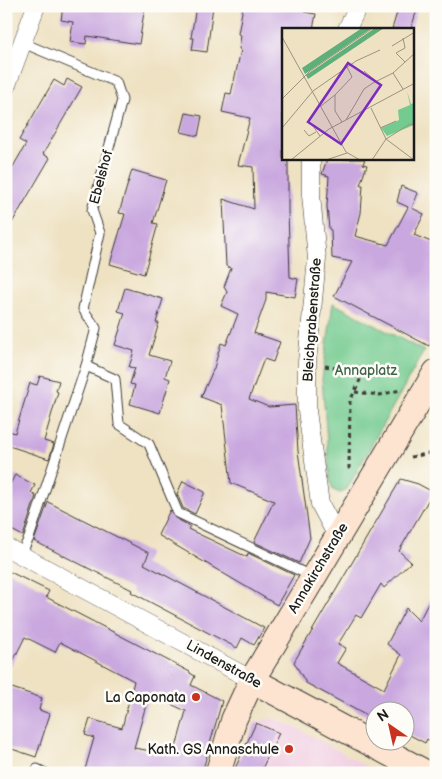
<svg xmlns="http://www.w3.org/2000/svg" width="442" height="779" font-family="'Balsamiq Sans',sans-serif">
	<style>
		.built { fill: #f1d0e3 }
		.green { fill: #74cb90; stroke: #487456 }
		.building { fill: #c9a7df; fill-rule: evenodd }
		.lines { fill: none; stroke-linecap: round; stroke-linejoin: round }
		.lane-casing { stroke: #3c3a35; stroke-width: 11 }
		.street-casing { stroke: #3c3a35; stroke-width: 19 }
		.secondary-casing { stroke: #3c3a35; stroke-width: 27 }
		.path { stroke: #3c3a35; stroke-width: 3; stroke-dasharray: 4 4; stroke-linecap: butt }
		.lane { stroke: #fff; stroke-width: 9 }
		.street { stroke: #fff; stroke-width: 18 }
		.secondary { stroke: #fde4d0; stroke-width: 25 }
		.poi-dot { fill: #c8321e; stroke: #fdfcf7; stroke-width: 2 }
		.labels { text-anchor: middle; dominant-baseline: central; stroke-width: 5; stroke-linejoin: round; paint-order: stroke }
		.street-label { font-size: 14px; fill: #1c1c1c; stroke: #fdfcf7 }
		.park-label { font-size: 14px; fill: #3f624a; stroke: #fdfcf7 }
		.poi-label { font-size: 14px; fill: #1c1c1c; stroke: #fdfcf7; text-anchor: end }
		.inset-road { fill: none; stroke: #9b9380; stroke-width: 1 }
		.view { fill: #7b2cbf; fill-opacity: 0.15; stroke: #7b2cbf; stroke-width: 2.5 }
		.inset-edge { fill: none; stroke: #1c1c1c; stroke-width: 2.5 }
	</style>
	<rect width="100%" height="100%" fill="#fdfcf7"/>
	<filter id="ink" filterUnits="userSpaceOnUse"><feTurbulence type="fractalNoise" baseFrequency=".02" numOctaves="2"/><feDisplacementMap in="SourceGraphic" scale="10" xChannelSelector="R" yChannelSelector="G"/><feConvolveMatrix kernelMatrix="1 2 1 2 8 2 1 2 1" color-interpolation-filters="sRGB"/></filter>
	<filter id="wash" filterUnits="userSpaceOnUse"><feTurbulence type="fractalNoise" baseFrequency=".0096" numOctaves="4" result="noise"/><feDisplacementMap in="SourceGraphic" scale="20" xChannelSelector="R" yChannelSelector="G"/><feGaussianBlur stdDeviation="1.12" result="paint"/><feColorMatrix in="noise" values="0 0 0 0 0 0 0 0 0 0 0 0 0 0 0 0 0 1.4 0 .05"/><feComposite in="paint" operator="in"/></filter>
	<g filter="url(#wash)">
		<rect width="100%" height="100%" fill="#efe2c3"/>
		<path class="built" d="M 271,718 L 293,726 L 379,773 L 232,773 L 255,722 Z"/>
		<path class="green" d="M 333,303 L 424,351 L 347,489 L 340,493 L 333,490 L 330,479 L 322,379 Z"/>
		<g id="blocks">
			<g class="building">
				<path d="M 63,6 L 145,6 L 139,44 L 87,36 L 86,44 L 70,42 L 73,22 L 61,20 Z"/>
				<path d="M 196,6 L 213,6 L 207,52 L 192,50 L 194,38 L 191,38 Z"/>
				<path d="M 243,6 L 305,6 L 304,12 L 316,14 L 313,29 L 283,29 L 283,159 L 288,159 L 288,210 L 290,277 L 298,279 L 295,297 L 266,292 L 266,300 L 254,333 L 280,342 L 273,362 L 264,359 L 249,399 L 269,407 L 295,405 L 298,451 L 310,538 L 299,563 L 254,542 L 274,501 L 231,483 L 222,405 L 201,397 L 214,368 L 221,343 L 226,345 L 238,314 L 221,306 L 227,292 L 224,287 L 231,268 L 226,266 L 223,199 L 254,209 L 253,167 L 238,165 L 250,118 L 222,112 L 226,93 L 231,94 L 241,50 L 239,49 L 241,35 L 238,34 Z"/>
				<path d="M 399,6 L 418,6 L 411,29 L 392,29 Z"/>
				<path d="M 67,79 L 82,87 L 43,154 L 50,158 L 6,233 L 6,179 L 26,144 L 19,140 L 54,80 L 64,86 Z"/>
				<path d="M 186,113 L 202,116 L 198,136 L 181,132 Z"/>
				<path d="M 327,159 L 365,159 L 363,164 L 367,165 L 360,185 L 363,185 L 361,213 L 355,236 L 388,245 L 408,207 L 397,202 L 401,186 L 418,193 L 412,208 L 424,214 L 414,235 L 436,244 L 436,335 L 429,346 L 334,296 L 352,262 L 332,258 L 331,230 L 329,229 L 327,206 L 329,176 L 322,174 Z"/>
				<path d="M 132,170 L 166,180 L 153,223 L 158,224 L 144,274 L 110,264 L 125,214 L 119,213 Z"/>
				<path d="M 125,288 L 163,299 L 156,323 L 159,323 L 149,355 L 170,361 L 165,377 L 170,379 L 160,413 L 130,404 L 135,385 L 130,384 L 135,368 L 129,367 L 134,351 L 115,345 L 125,313 L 118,311 Z"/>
				<path d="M 40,376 L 59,381 L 56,391 L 58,392 L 44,441 L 54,444 L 49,459 L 6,445 L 6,430 L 15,433 L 30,383 L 37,385 Z"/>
				<path d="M 15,475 L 35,485 L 31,493 L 36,496 L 23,536 L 6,527 L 6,492 Z"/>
				<path d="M 401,479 L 418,484 L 433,492 L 399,551 L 411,562 L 384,588 L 381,584 L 361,618 L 356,615 L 338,644 L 346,648 L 337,663 L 384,689 L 401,655 L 387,644 L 406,608 L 419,621 L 436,588 L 436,744 L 427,739 L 425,743 L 404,732 L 404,712 L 374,712 L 374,719 L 369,717 L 306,683 L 294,662 Z"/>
				<path d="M 183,481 L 205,492 L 195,514 L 183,508 L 177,494 Z"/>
				<path d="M 48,502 L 149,553 L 144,564 L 264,628 L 254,645 L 242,638 L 237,648 L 131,592 L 132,590 L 34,541 Z"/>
				<path d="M 170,510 L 175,518 L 190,526 L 188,529 L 247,557 L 248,553 L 294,575 L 277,605 L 158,535 Z"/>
				<path d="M 6,570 L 49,591 L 46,597 L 190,672 L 190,673 L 195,676 L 191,685 L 222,701 L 202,773 L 84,773 L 94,738 L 85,735 L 90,719 L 122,728 L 134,681 L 60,642 L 55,652 L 25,637 L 6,675 ZM 149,694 L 186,711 L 174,755 L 134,748 Z"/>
				<path d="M 6,686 L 42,698 L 39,710 L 50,714 L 36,757 L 6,747 Z"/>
				<path d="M 256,723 L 279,733 L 260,773 L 233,773 Z"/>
			</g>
		</g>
	</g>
	<g filter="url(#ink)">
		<use href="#blocks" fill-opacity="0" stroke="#3c3a35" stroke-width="1"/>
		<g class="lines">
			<g class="lane-casing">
				<g id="lane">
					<path d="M 23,43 L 116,82 L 122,100 L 92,210 L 100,233 L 83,309 L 96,328 L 86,366 L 115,379 L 119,424 L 149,444 L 178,513 L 311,576"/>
					<path d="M 21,554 L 29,538 L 86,366"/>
					<path d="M 37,769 L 45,773"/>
				</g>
			</g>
			<g class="street-casing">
				<g id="street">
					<path d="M 347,29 L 358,6"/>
					<path d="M 6,87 L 36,6"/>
					<path d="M 311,159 L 311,195 L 317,259 L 307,362 L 307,411 L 320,504 L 337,536"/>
					<path d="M 6,547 L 252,680"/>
				</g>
			</g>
			<g class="secondary-casing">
				<g id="secondary">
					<path d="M 252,680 L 426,773"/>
					<path d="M 218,773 L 234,719 L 252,680 L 436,372"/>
				</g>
			</g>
			<g class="path">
				<path d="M 325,366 L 347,370 L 361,378 L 350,401 L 349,468 L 353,471"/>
				<path d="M 355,392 L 380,395 L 400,390"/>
				<path d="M 411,457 L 436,452"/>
			</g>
			<use href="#lane" class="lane"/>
			<use href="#street" class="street"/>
			<use href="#secondary" class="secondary"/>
		</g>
	</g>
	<g class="poi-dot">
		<circle cx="196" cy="697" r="5"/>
		<circle cx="289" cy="749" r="5"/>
	</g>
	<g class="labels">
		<g class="street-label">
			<text transform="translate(101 177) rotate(-75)">Ebelshof</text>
			<text transform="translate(312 320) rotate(-86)">Bleichgrabenstraße</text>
			<text transform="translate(318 568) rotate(-59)">Annakirchstraße</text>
			<text transform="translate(224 664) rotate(29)">Lindenstraße</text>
		</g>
		<g class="park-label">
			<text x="366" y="370">Annaplatz</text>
		</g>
		<g class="poi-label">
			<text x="186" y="697">La Caponata</text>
			<text x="279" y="749">Kath. GS Annaschule</text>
		</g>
	</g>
	<g transform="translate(282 28)">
		<rect width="132" height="132" fill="#efe2c3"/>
		<path d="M 125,63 L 129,76 L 132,75 L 132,97 L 105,108 L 99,100 L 117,92 L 116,82 L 128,77 Z" fill="#74cb90"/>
		<path d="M 80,0 L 90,0 L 23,46 L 20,40 ZM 93,0 L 102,0 L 26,51 L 24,47 Z" fill="#5faf7a"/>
		<path class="inset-road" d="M 0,9 L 64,124 L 78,132M 121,10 L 123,20 L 114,25 L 123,34M 110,18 L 133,4M 82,43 L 94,53M 111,45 L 133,25M 0,71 L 28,43 L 91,0M 39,78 L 53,67M 89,80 L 104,111 L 90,132M 64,92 L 82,61 L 91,55 L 111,45 L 121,61M 60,94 L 53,83 L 53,67 L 70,49 L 65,39M 29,95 L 38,108M 0,100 L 31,63 L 74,33 L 98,22M 98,100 L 114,93M 22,102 L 27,108 L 34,104M 9,132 L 47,101 L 133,55M 44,132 L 65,125M 132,132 L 104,111 L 128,96 L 133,97"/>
		<path class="view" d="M 66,35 L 99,57 L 59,116 L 26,94 Z"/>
		<rect width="132" height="132" class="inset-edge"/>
	</g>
	<rect width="442" height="779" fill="none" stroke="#fdfcf7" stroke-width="25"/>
	<g transform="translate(390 726) rotate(326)"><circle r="24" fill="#fdfcf7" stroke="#a3a29f"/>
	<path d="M0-4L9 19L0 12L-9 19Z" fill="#c8321e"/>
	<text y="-8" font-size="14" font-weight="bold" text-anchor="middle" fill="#1c1c1c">N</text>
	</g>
</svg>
